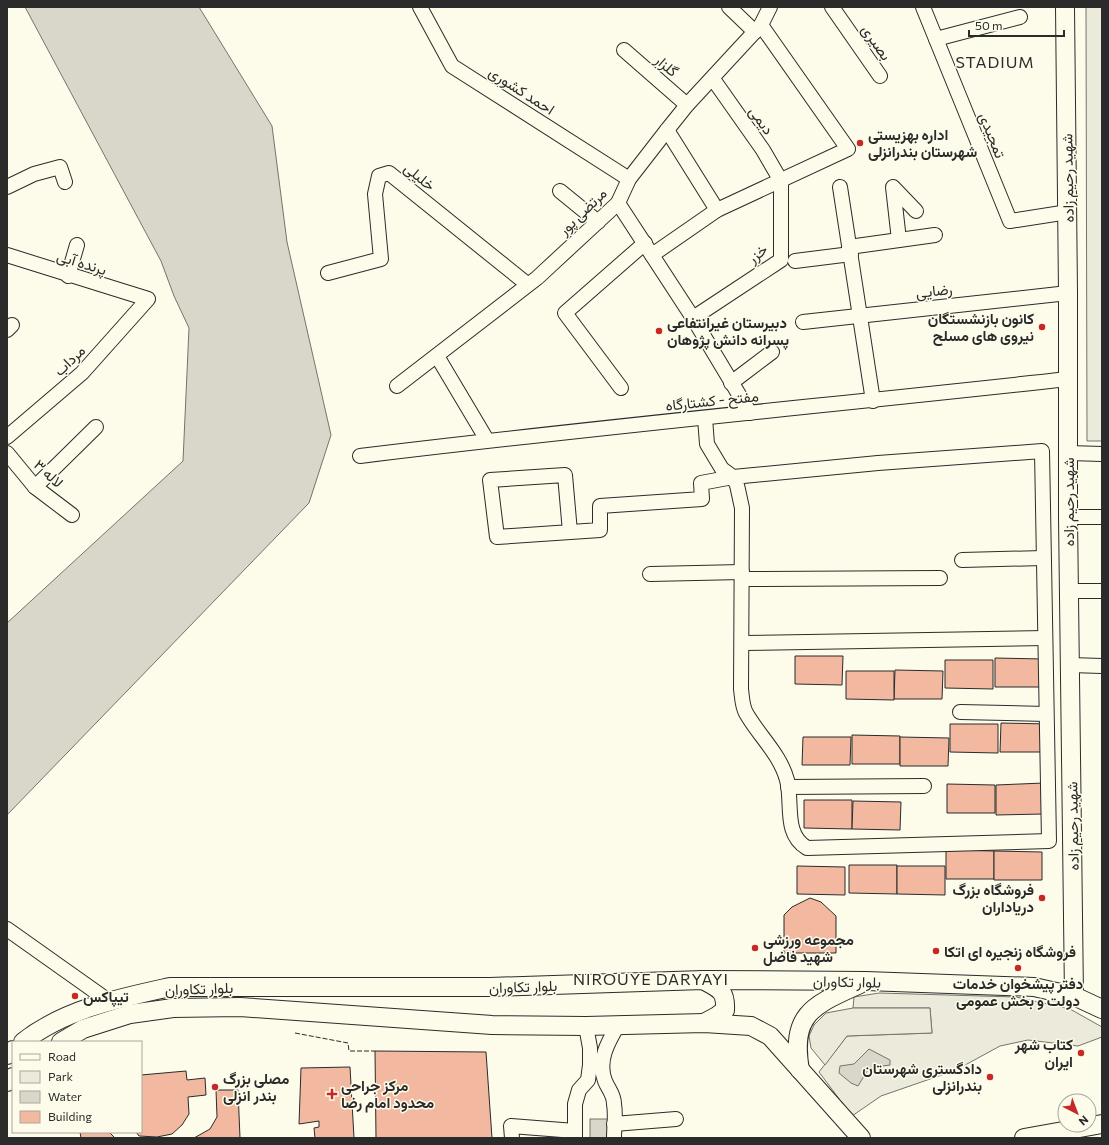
<svg xmlns="http://www.w3.org/2000/svg" width="1109" height="1145" font-family="Commissioner,Vazirmatn,sans-serif">
	<style>
		.green { fill: #ecebdb; stroke: #74746e }
		.parking { fill: #eceadb; stroke: #74746e }
		.water { fill: #d8d7c9; stroke: #74746e }
		.building { fill: #f2b8a0; stroke: #2b2b2b }
		.lines { fill: none; stroke-linecap: round; stroke-linejoin: round }
		.minor-casing { stroke: #2b2b2b; stroke-width: 16 }
		.major-casing { stroke: #2b2b2b; stroke-width: 20 }
		.minor { stroke: #fdfbea; stroke-width: 14 }
		.major { stroke: #fdfbea; stroke-width: 18 }
		.fence { stroke: #2b2b2b; stroke-width: 1; stroke-dasharray: 5 2; stroke-linecap: butt }
		.poi-dot { fill: #c62828; stroke: #fdfbea; stroke-width: 1.5 }
		.labels { text-anchor: middle; dominant-baseline: central; stroke-width: 3; stroke-linejoin: round; paint-order: stroke }
		.street-label { font-size: 15px; fill: #2b2b2b; stroke: #fdfbea }
		.poi-label { font-size: 15px; font-weight: bold; fill: #2b2b2b; stroke: #fdfbea; text-anchor: start }
		.neighbourhood-label { font-size: 16px; letter-spacing: 1px; fill: #2b2b2b; stroke: #fdfbea }
	</style>
	<rect width="100%" height="100%" fill="#fdfbea"/>
	<g class="green">
		<path d="M 1086,7 L 1102,7 L 1102,441 L 1087,441 Z"/>
		<path d="M 879,993 L 1016,997 L 1070,1009 L 1102,1027 L 1102,1037 L 1078,1046 L 1028,1040 L 1000,1046 L 956,1070 L 881,1096 L 852,1116 L 819,1072 L 847,1036 L 932,1033 L 930,1008 L 853,1008 L 854,997 Z"/>
	</g>
	<path class="parking" d="M 853,1008 L 930,1008 L 932,1033 L 847,1036 L 825,1065 L 811,1048 L 809,1036 L 814,1025 L 826,1013 Z"/>
	<g class="water">
		<path d="M 25,7 L 199,7 L 272,126 L 287,242 L 331,435 L 309,503 L 7,815 L 7,623 L 183,461 L 189,328 L 174,296 L 161,261 Z"/>
		<path d="M 869,1049 L 890,1060 L 890,1065 L 869,1068 L 858,1086 L 851,1083 L 839,1073 L 840,1066 L 854,1064 Z"/>
		<rect x="590" y="1119" width="19" height="19"/>
	</g>
	<g class="building">
		<path d="M 795,656 L 843,656 L 842,685 L 795,684 Z"/>
		<path d="M 995,658 L 1043,659 L 1043,687 L 995,687 Z"/>
		<path d="M 945,660 L 993,660 L 993,689 L 945,688 Z"/>
		<path d="M 895,670 L 943,671 L 942,699 L 894,699 Z"/>
		<path d="M 846,671 L 894,671 L 894,700 L 846,699 Z"/>
		<path d="M 1001,723 L 1049,724 L 1048,752 L 1000,752 Z"/>
		<path d="M 950,724 L 998,724 L 998,753 L 950,752 Z"/>
		<path d="M 852,735 L 900,736 L 900,764 L 852,764 Z"/>
		<path d="M 803,737 L 851,737 L 850,765 L 802,765 Z"/>
		<path d="M 900,737 L 949,738 L 948,766 L 900,766 Z"/>
		<path d="M 1044,783 L 1044,814 L 996,815 L 996,785 Z"/>
		<path d="M 947,784 L 995,785 L 995,813 L 947,813 Z"/>
		<path d="M 804,800 L 852,800 L 852,829 L 804,828 Z"/>
		<path d="M 853,801 L 901,802 L 900,830 L 852,829 Z"/>
		<path d="M 946,850 L 994,851 L 994,879 L 946,879 Z"/>
		<path d="M 994,851 L 1042,852 L 1042,880 L 994,880 Z"/>
		<path d="M 849,865 L 897,865 L 897,894 L 849,893 Z"/>
		<path d="M 797,866 L 845,867 L 845,895 L 797,894 Z"/>
		<path d="M 897,866 L 945,866 L 945,895 L 897,894 Z"/>
		<path d="M 810,898 L 821,902 L 836,916 L 836,953 L 784,953 L 784,915 L 792,907 Z"/>
		<path d="M 375,1051 L 486,1052 L 492,1138 L 376,1138 Z"/>
		<path d="M 350,1067 L 354,1138 L 315,1138 L 314,1128 L 319,1127 L 319,1121 L 299,1124 L 301,1068 Z"/>
		<path d="M 186,1071 L 187,1080 L 205,1078 L 206,1095 L 188,1097 L 189,1114 L 182,1125 L 172,1134 L 157,1137 L 139,1136 L 136,1132 L 141,1132 L 141,1075 Z"/>
		<path d="M 216,1090 L 238,1090 L 240,1138 L 194,1138 L 210,1129 L 217,1117 Z"/>
		<path d="M 80,1132 L 109,1132 L 115,1138 L 81,1138 Z"/>
	</g>
	<g class="lines">
		<g class="minor-casing">
			<g id="minor">
				<path d="M 420,7 L 452,66 L 629,179"/>
				<path d="M 729,7 L 755,32"/>
				<path d="M 832,7 L 880,76"/>
				<path d="M 923,7 L 1010,221 L 1068,212"/>
				<path d="M 936,39 L 1020,17"/>
				<path d="M 624,50 L 687,105"/>
				<path d="M 667,130 L 717,210"/>
				<path d="M 7,187 L 34,174 L 60,167 L 65,182"/>
				<path d="M 840,187 L 873,401"/>
				<path d="M 560,191 L 598,222"/>
				<path d="M 618,203 L 693,318 L 750,413"/>
				<path d="M 899,240 L 893,187 L 916,211"/>
				<path d="M 849,247 L 935,235"/>
				<path d="M 7,255 L 148,299 L 82,373 L 7,437"/>
				<path d="M 652,255 L 717,210 L 848,149 L 761,25"/>
				<path d="M 795,261 L 851,254"/>
				<path d="M 328,273 L 381,259 L 375,194 L 379,176 L 389,173 L 527,284"/>
				<path d="M 68,276 L 77,245"/>
				<path d="M 693,318 L 781,260 L 781,181 L 763,150 L 713,79"/>
				<path d="M 803,322 L 1068,293"/>
				<path d="M 7,330 L 12,325"/>
				<path d="M 437,356 L 487,440"/>
				<path d="M 731,383 L 772,352"/>
				<path d="M 397,386 L 537,278 L 618,203 L 629,179 L 667,130 L 687,105 L 761,25 L 770,7"/>
				<path d="M 621,388 L 565,313 L 645,243"/>
				<path d="M 7,453 L 35,487 L 72,515"/>
				<path d="M 1069,453 L 1102,454"/>
				<path d="M 360,456 C 596,427 832,405 1068,379"/>
				<path d="M 35,487 L 96,427"/>
				<path d="M 1068,517 L 1102,517"/>
				<path d="M 570,532 L 565,475 L 490,480 L 497,537 L 600,530 L 600,506 L 702,499 L 701,483 L 733,477 L 878,463 L 1042,451 L 1049,841 L 807,848 C 783,834 793,803 787,780 C 780,754 759,736 746,713 C 742,706 742,696 741,689 L 742,508 L 737,485 L 733,477 L 722,469 L 707,444 L 705,418"/>
				<path d="M 962,560 L 1043,558"/>
				<path d="M 650,574 L 742,572"/>
				<path d="M 742,579 L 940,578"/>
				<path d="M 1069,591 L 1102,591"/>
				<path d="M 742,643 L 1045,638"/>
				<path d="M 1070,665 L 1102,666"/>
				<path d="M 960,712 L 1046,714"/>
				<path d="M 788,787 L 924,786"/>
				<path d="M 7,929 L 110,1002"/>
				<path d="M 614,1124 L 676,1119"/>
				<path d="M 512,1138 L 511,1126 L 575,1131"/>
				<path d="M 575,1138 L 575,1104 L 579,1090 L 588,1080 L 590,1065 L 590,1048 L 586,1026"/>
				<path d="M 614,1138 C 614,1127 616,1115 614,1104 C 614,1094 608,1089 605,1081 C 597,1061 608,1042 618,1025"/>
			</g>
		</g>
		<g class="major-casing">
			<g id="major">
				<path d="M 1065,7 L 1068,293 L 1068,517 L 1074,996"/>
				<path d="M 703,980 C 719,989 726,990 725,1010 L 717,1016 L 704,1023"/>
				<path d="M 23,1042 C 65,1009 120,998 170,987 L 490,987 L 703,980 L 866,981 L 1034,987 L 1074,996 L 1102,1009"/>
				<path d="M 61,1042 L 83,1029 L 130,1014 L 173,1008 L 240,1007 L 492,1025 L 586,1026 L 704,1023 L 751,1026 L 770,1036 L 861,1138"/>
				<path d="M 7,1055 L 13,1050"/>
				<path d="M 800,1070 C 790,1013 814,1005 860,984"/>
				<path d="M 7,1082 L 13,1077"/>
				<path d="M 1024,1138 L 1102,1124"/>
			</g>
		</g>
		<use href="#minor" class="minor"/>
		<use href="#major" class="major"/>
		<path class="fence" d="M 295,1033 L 348,1043 L 349,1051 L 375,1051"/>
	</g>
	<g class="poi-dot">
		<circle cx="860" cy="143" r="4"/>
		<circle cx="1042" cy="327" r="4"/>
		<circle cx="659" cy="331" r="4"/>
		<circle cx="1042" cy="898" r="4"/>
		<circle cx="755" cy="948" r="4"/>
		<circle cx="936" cy="951" r="4"/>
		<circle cx="1018" cy="968" r="4"/>
		<circle cx="75" cy="996" r="4"/>
		<circle cx="1081" cy="1053" r="4"/>
		<circle cx="990" cy="1077" r="4"/>
		<circle cx="215" cy="1087" r="4"/>
		<path d="M330 1088h4v4h4v4h-4v4h-4v-4h-4v-4h4z"/>
	</g>
	<g class="labels">
		<g class="street-label">
			<text transform="translate(877 42) rotate(55)">بصیری</text>
			<text transform="translate(667 65) rotate(41)">گلزار</text>
			<text transform="translate(522 90) rotate(33)">احمد کشوری</text>
			<text transform="translate(762 120) rotate(55)">دیمی</text>
			<text transform="translate(993 135) rotate(68)">تمجیدی</text>
			<text transform="translate(420 176) rotate(39)">خلیلی</text>
			<text transform="translate(1067 178) rotate(-91)">شهید رحیم زاده</text>
			<text transform="translate(582 211) rotate(-44)">مرتضی پور</text>
			<text transform="translate(757 253) rotate(-39)">خزر</text>
			<text transform="translate(82 262) rotate(17)">پرنده آبی</text>
			<text transform="translate(934 290) rotate(-6)">رضایی</text>
			<text transform="translate(69 360) rotate(-44)">مرداب</text>
			<text transform="translate(712 400) rotate(-6)">مفتح - کشتارگاه</text>
			<text transform="translate(49 473) rotate(43)">لاله ۳</text>
			<text transform="translate(1068 502) rotate(-90)">شهید رحیم زاده</text>
			<text transform="translate(1072 826) rotate(-91)">شهید رحیم زاده</text>
			<text transform="translate(847 981) rotate(1)">بلوار تکاوران</text>
			<text transform="translate(523 986) rotate(-2)">بلوار تکاوران</text>
			<text transform="translate(199 988) rotate(-2)">بلوار تکاوران</text>
		</g>
		<g class="poi-label">
			<text x="868" y="134">اداره بهزیستی<tspan x="868" dy="17">شهرستان بندرانزلی</tspan></text>
			<text x="1034" y="318" text-anchor="end">کانون بازنشستگان<tspan x="1034" dy="17">نیروی های مسلح</tspan></text>
			<text x="667" y="322">دبیرستان غیرانتفاعی<tspan x="667" dy="17">پسرانه دانش پژوهان</tspan></text>
			<text x="1034" y="889" text-anchor="end">فروشگاه بزرگ<tspan x="1034" dy="17">دریاداران</tspan></text>
			<text x="763" y="939">مجموعه ورزشی<tspan x="763" dy="17">شهید فاضل</tspan></text>
			<text x="944" y="951">فروشگاه زنجیره ای اتکا</text>
			<text x="1018" y="983" text-anchor="middle">دفتر پیشخوان خدمات<tspan x="1018" dy="17">دولت و بخش عمومی</tspan></text>
			<text x="83" y="996">تیپاکس</text>
			<text x="1073" y="1044" text-anchor="end">کتاب شهر<tspan x="1073" dy="17">ایران</tspan></text>
			<text x="982" y="1068" text-anchor="end">دادگستری شهرستان<tspan x="982" dy="17">بندرانزلی</tspan></text>
			<text x="223" y="1078">مصلی بزرگ<tspan x="223" dy="17">بندر انزلی</tspan></text>
			<text x="341" y="1085">مرکز جراحی<tspan x="341" dy="17">محدود امام رضا</tspan></text>
		</g>
		<g class="neighbourhood-label">
			<text x="995" y="61">STADIUM</text>
			<text x="651" y="978">NIROUYE DARYAYI</text>
		</g>
	</g>
	<rect width="1109" height="1145" fill="none" stroke="#2b2b2b" stroke-width="16"/>
	<rect x="12" y="1041" width="130" height="92" fill="#fdfbea" stroke="#a9a89e"/>
	<rect x="20" y="1054" width="20" height="6" fill="#fdfbea" stroke="#a9a89e"/>
	<text x="48" y="1061" font-size="12" fill="#2b2b2b">Road</text>
	<rect x="20" y="1071" width="20" height="12" fill="#ecebdb" stroke="#a9a89e"/>
	<text x="48" y="1081" font-size="12" fill="#2b2b2b">Park</text>
	<rect x="20" y="1091" width="20" height="12" fill="#d8d7c9" stroke="#a9a89e"/>
	<text x="48" y="1101" font-size="12" fill="#2b2b2b">Water</text>
	<rect x="20" y="1111" width="20" height="12" fill="#f2b8a0" stroke="#a9a89e"/>
	<text x="48" y="1121" font-size="12" fill="#2b2b2b">Building</text>
	<g transform="translate(1077 1113) rotate(138)"><circle r="19" fill="#fdfbea" stroke="#a9a89e"/>
	<path d="M0-3L7 15L0 10L-7 15Z" fill="#c62828"/>
	<text y="-6" font-size="11" font-weight="bold" text-anchor="middle" fill="#2b2b2b">N</text>
	</g>
	<path d="M969 30v6h95v-6" fill="none" stroke="#2b2b2b" stroke-width="2"/>
	<text x="975" y="30" font-size="12" fill="#2b2b2b" stroke="#fdfbea" stroke-width="3" paint-order="stroke">50 m</text>
</svg>
